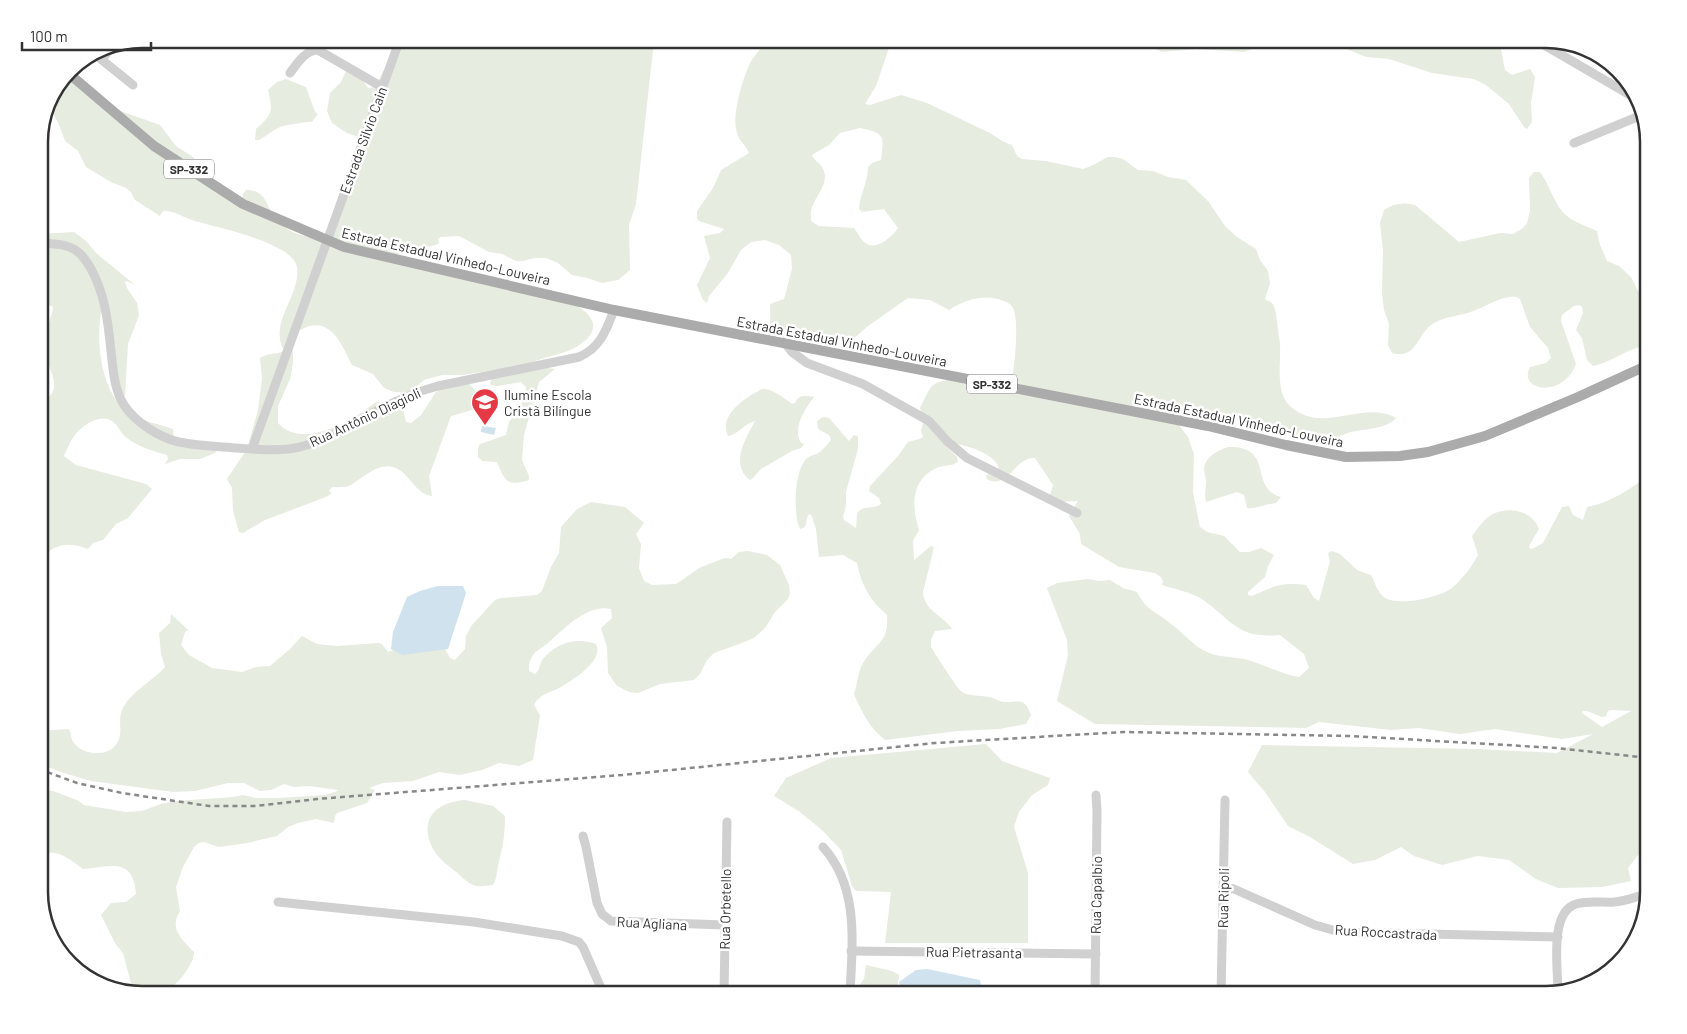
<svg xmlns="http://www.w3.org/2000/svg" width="1687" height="1034" font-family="Barlow,sans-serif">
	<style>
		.green { fill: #e6ecdf; fill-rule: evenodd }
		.water { fill: #cfe2ee }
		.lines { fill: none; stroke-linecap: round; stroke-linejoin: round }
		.minor { stroke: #d0d0d0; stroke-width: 9 }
		.major { stroke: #ababab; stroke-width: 10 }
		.rail { stroke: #888; stroke-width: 2.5; stroke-dasharray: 5 4; stroke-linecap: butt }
		.labels { text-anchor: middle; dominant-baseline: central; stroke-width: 5; stroke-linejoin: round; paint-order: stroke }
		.shield { fill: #fff; stroke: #707070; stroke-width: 1 }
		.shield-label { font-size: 12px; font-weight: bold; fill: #333 }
		.street-label { font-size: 14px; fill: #333; stroke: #fff }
		.poi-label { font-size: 14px; fill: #333; stroke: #fff; text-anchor: start }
		.rim { fill: none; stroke: #333; stroke-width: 2.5 }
	</style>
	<rect width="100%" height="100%" fill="#fff"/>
	<g class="green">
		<path d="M 400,39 L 657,39 L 653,50 L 636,204 L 629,225 L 630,270 L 618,280 L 602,283 L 587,278 L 572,275 L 558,263 L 546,258 L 535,258 L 523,261 L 516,261 L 502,254 L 489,252 L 459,236 L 441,237 L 438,239 L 439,243 L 436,245 L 392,255 L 561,300 C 566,302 573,304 579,307 C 606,325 590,341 568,351 C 554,356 540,358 527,365 L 555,369 L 539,382 L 524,435 L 522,460 L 529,476 L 529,480 C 507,487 505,481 497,462 L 482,461 L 478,457 L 478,448 L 480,444 L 506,435 L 509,422 L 516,413 L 526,395 L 526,387 L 521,382 L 497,386 L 491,385 L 490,383 L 492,379 L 506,373 L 496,370 L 462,375 L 442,375 L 424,380 L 409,393 L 394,392 L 384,388 L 373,374 L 352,365 C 344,349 333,320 310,326 C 304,327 298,332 292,335 L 291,342 L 293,353 L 293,363 L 290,379 L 278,406 L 278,423 C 303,451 353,420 376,402 L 398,403 L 403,409 L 406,422 L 411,423 L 421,415 L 436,392 L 444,387 L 468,383 C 477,390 479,401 479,412 L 477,414 L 472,410 L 451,416 L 429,476 L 432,496 C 415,494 411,475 396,468 C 379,461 364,477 351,485 C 346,488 337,487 332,487 L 329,491 L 332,493 L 326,497 L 265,520 L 243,533 L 239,532 L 233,511 L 232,488 L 227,479 L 247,449 L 258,410 L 262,379 L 260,358 C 270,352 275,355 284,351 C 268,322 301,296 297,267 C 293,243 216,227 195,221 C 184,218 175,210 163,211 L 160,216 L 135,200 L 131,192 L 126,188 L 111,182 L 86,167 L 78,151 L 65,141 L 59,125 L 54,115 L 45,109 L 47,102 L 67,72 L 112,108 L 160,125 L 176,146 L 193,157 L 205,174 L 243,200 L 243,194 L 246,190 C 268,190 265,207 277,220 C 289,234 306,237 323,239 L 364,139 L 347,133 L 332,123 L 327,111 L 330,93 L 341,82 L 346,71 L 349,68 L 358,73 L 368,88 L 375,87 Z"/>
		<path d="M 767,39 L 892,39 L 876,86 L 865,104 L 870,105 L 901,95 L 927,103 L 990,133 L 1004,142 L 1012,145 L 1017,156 L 1022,159 L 1046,161 L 1083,169 L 1091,166 L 1108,157 L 1115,157 L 1123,159 L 1138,170 L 1153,171 L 1168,177 L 1186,180 L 1208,201 L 1225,226 L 1237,237 L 1256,249 L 1260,260 L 1268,271 L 1270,283 L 1265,299 C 1267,301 1270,301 1272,303 C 1276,308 1276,316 1277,321 C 1278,329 1279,337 1280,344 C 1281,363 1275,392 1290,406 C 1323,436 1362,399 1396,418 C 1387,429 1364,429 1351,432 C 1343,434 1337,438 1329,439 C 1314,437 1298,436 1283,433 C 1257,428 1200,405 1177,413 L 1176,421 L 1188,437 L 1194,454 L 1193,492 L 1200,527 L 1207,532 L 1224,536 L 1240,552 L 1249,552 L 1261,548 L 1274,555 L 1268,566 L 1265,577 L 1248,592 L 1248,595 L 1252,596 C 1274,586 1281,582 1306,585 L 1314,598 L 1319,601 L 1330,561 L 1328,553 L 1332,551 L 1340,554 L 1357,570 L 1371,575 C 1375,583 1378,593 1385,598 C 1399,606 1439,598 1452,588 C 1463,578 1471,568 1478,555 L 1472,536 C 1478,528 1485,517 1495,513 C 1512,506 1533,512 1539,529 L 1530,544 L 1529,548 L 1532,549 L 1543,543 L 1562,507 L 1569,506 L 1573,515 L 1583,520 L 1587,507 C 1610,503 1630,489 1648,476 L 1648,853 L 1639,854 L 1628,868 L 1631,881 L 1602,887 L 1558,888 L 1536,879 L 1509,860 L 1478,856 L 1442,865 L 1414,856 L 1401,847 L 1375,860 L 1353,864 L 1310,837 L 1288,826 L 1265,792 L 1248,772 L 1262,745 L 1478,749 L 1557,753 L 1593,734 L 1562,739 L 1495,729 L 1460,734 L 1419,728 L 1391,730 L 1319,722 L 1306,728 L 1095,724 L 1057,701 L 1068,655 L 1067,640 L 1047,588 L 1057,583 L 1088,579 L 1099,581 L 1110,580 L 1123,588 L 1137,592 C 1147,611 1155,611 1170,623 C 1181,631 1191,643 1203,650 C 1216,658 1233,656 1248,660 C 1265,665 1281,674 1299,677 L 1309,668 L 1304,654 L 1280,635 C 1237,639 1233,621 1202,599 C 1191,592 1174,589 1162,585 L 1163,582 L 1161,577 L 1155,573 L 1119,567 L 1081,544 L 1080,534 L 1069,516 L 1078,501 L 1055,502 L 1049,499 L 1053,485 L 1035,458 C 1015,456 1008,491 987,479 L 986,476 C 990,472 995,474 999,470 C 999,454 961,443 948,443 L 947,447 L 957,457 L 958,462 C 952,466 946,465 939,467 C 911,478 911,505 919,530 L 913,541 L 914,560 L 931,546 L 934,547 L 923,592 C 924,611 944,616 952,629 L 935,631 L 931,640 L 931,647 C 936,655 956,687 962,692 C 970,697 983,695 993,698 C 996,699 1000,702 1004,702 C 1019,703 1024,696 1031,715 L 1026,724 L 999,729 L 958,731 L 885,740 C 870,728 862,713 854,694 C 857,685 858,672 863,663 C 876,642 889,644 887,615 C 870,601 861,584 857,563 L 843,555 L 819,557 L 816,529 L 811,514 L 808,515 L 805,527 L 800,529 C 793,514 794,472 806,459 C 810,455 816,455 820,452 C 824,448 828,444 831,440 L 829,435 L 818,429 L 817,421 L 823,417 L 829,418 L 849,441 L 854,435 L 858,436 L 858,449 L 846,492 L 846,505 L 843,517 L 844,520 L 856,528 C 857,524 856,520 857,516 C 859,504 874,510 881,504 L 879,498 L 869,491 L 870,486 L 898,456 L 908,442 L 919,439 L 923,437 L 921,430 L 924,420 L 920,408 C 923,402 927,393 931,387 C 943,373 992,382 1009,383 L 1012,382 C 1014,367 1021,316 1011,305 C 1006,301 999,299 993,298 C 978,296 961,302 949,310 L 930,300 L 908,298 L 868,326 L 853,339 L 829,336 L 778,339 L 767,335 C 772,326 770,314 770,304 L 784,299 L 792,269 L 791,255 L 779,245 L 765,240 L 751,242 L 741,250 L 728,273 L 709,296 L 707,303 L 703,300 L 697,285 L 710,258 L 704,236 L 720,233 L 724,229 L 699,221 L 697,218 L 697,211 L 713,188 L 721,170 L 749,153 C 746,145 739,141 737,133 C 731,116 743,77 751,61 C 756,53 763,47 767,39 ZM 860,128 C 885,133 884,136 881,160 L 872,163 L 868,167 C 868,182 860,194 859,209 L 862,212 L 884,209 L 898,228 C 891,238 875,252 864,242 C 860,238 857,232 854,228 L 819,226 L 811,221 C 811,216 810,211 813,205 C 817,194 831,181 822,167 C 819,162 814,161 812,155 L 829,145 L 840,133 ZM 1611,710 L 1631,711 L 1602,727 L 1582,713 L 1583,711 L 1587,711 L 1602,717 L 1606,716 L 1608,711 Z"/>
		<path d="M 1143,39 L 1278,39 L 1244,52 L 1196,49 L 1162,52 L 1152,47 Z"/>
		<path d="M 1323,39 L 1499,39 L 1505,70 L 1512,75 L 1530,69 L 1535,77 L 1531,103 L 1532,122 L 1527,129 L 1524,127 L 1509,104 L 1486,85 L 1474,79 L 1432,73 L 1389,59 L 1366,57 Z"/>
		<path d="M 286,79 L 306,87 L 315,112 L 318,114 L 312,122 C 310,121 282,126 280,127 C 273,130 266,136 259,140 L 255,140 L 256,129 C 273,114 273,111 268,90 L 277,82 Z"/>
		<path d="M 1534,172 L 1540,172 C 1549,184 1553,200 1562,211 C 1570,221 1586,226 1597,231 L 1600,245 L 1607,261 L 1619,266 L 1631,277 L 1638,291 L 1648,305 L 1648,346 C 1628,347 1613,362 1593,366 L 1587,360 L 1582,338 L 1576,330 L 1583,313 L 1582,307 L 1580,305 L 1574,306 L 1562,315 L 1561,321 L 1576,364 C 1563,399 1517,391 1530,367 L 1546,363 L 1551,358 L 1548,348 L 1530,327 L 1520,299 C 1516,296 1514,296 1509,297 C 1496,299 1485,307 1473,311 C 1461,316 1447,316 1436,322 C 1416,331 1419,360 1392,353 L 1388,345 L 1389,324 L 1384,310 L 1382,294 L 1383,251 L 1380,223 L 1384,210 C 1394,203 1404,202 1415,205 L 1459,242 L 1500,233 L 1513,234 L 1523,228 L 1527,223 L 1530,211 L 1529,178 Z"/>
		<path d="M 74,232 L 86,241 L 96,253 L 135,285 L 127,281 L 125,282 L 127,288 L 137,303 L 139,315 L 128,344 L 125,396 L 120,392 L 103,304 C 94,335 100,394 129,413 C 141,421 159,424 173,429 L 174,438 L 209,448 L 217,452 L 200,459 L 180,459 L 165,464 L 168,459 L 167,455 C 153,451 139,447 127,438 C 121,434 118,425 112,421 C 100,413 82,425 75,435 C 70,441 67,449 64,456 L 76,465 L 146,484 L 152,489 L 128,518 L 116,524 L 103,540 L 93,543 L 88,549 C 67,541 57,544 39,558 L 39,380 L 44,380 L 45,383 L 42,397 L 46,399 C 65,387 45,363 43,349 C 41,340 52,319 53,307 L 49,305 L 39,305 L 39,234 Z"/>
		<path d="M 762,389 C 773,389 783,397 792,404 L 795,403 C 799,394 805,396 814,397 C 805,409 792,428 801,443 L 804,444 L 801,448 L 792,451 L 761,469 L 752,479 L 750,480 C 729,464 746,438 755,421 C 745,423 738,435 728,436 C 718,415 746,397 762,389 Z"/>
		<path d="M 1228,447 C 1276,446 1248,488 1281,497 L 1276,503 C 1266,504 1257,509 1247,508 L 1244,495 L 1237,492 L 1206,502 C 1204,494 1206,488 1206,481 C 1206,477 1204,473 1204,468 C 1206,456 1217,451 1228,447 Z"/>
		<path d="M 591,502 L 625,507 L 644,523 L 636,534 L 641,544 L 639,568 L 644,581 L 652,585 L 676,584 L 701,567 L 725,558 L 731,559 L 739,552 L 748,551 L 767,555 L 780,565 L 789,585 L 790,594 L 788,599 L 775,612 L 765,628 L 754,638 L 742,643 L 714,653 L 707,660 L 700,674 L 694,680 L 660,684 L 638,693 L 629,692 L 617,686 L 608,673 L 607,647 L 601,628 L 612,618 L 611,609 C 587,604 564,629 548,643 C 542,648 534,651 531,659 C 529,662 529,667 529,671 L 535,674 C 540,670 539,666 542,660 C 544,657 548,654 550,652 C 563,641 580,638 596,644 C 605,660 572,681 559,688 C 551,692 538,695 534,705 L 540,715 L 533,760 L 519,766 L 499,763 L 482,770 L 460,775 L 439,772 L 413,781 L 383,783 L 369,788 L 375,790 L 367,803 L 337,813 L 335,816 L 334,823 L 316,819 L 298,823 L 288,827 L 277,836 L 247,843 L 219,847 L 204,842 L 199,843 L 194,847 L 183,867 L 176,887 L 180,911 C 169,928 181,939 194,952 C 194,959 191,963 187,970 C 173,992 156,999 130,992 L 131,983 L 123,953 L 115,943 L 101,915 L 111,903 L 126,902 L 136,894 C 133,856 110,867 83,869 C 70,859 56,847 39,855 L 39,789 L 53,791 L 77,800 L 84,805 L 126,812 L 142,811 L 161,804 L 176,801 L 233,797 L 243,795 L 256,798 L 278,798 L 325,795 L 335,792 L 338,790 L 309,786 L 294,787 L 284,784 L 271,790 L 260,791 L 244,783 L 228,783 L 195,791 L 173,792 L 91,781 L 64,773 L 39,764 L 39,731 L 69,729 C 71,733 71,740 74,743 C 83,755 105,757 115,746 C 126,732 115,721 124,706 C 133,690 153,681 165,667 L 161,654 L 159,633 L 170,623 L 171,614 L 188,630 L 185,632 L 181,645 L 189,655 L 212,668 L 242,672 L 256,667 L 270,666 L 290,649 L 302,636 L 317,644 L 337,646 L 378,643 L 382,644 L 388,652 L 412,643 L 445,649 L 450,658 L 455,660 L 465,649 L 466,636 L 472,625 L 495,600 L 501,598 L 537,595 L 542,591 L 551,567 L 559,553 L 561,527 L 577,509 Z"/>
		<path d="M 986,744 L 1002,761 L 1050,778 L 1048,785 L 1032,795 L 1019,812 L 1014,827 L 1028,873 L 1028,943 L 885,943 L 891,892 L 856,891 L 852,886 L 841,850 L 823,831 L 800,812 L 774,796 L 786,778 L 831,758 Z"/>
		<path d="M 465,800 L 493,806 L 505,816 C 505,836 503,846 498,865 C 497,872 497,878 493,885 C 488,885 482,887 477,886 C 469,885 461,876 455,871 C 447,865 438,858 433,849 C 418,819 436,802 465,800 Z"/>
		<path d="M 866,965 L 892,971 L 899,975 L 898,984 L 901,995 L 857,995 L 857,988 L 864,979 Z"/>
		<path d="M 1584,975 L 1603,975 L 1597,981 L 1584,985 Z"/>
	</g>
	<g class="water">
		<path d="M 482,426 L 496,428 L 494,435 L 481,432 Z"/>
		<path d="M 438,586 L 463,586 L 466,593 L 448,649 L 402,655 L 391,649 L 393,632 L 407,597 L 420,591 Z"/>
		<path d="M 927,969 L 980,980 L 982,995 L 903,995 L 899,982 L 916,970 Z"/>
	</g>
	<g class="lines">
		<g class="minor">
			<path d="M 1534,39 L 1637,99"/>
			<path d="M 94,52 L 102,60 L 133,85"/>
			<path d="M 102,60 L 112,45"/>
			<path d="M 290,73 C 297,64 305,50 318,50 L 382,87"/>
			<path d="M 1574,143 L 1642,115"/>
			<path d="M 39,243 C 48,244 60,243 69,247 C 79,250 85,259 90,267 C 105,293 108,322 111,351 C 113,368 114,390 124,405 C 135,422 160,438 179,442 C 198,446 217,446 236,448 C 253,449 272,451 289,449 C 323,444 351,424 382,408 C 400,399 418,391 438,386 L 579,357 C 600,348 606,331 614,310"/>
			<path d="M 786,344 L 792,352 L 807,363 L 863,384 L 929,421 L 947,441 L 967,458 L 1077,513"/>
			<path d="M 252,449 L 400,39"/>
			<path d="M 583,836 L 586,847 L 597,903 L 602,914 L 611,921 L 725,925"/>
			<path d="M 823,847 C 860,888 852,944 850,995"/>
			<path d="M 1223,887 L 1234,889 L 1315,925 L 1340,932 L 1558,937"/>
			<path d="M 278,902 L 474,922 L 562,936 L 579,942 L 583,947 L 604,995"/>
			<path d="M 851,951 L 1096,954"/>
			<path d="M 1558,992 C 1558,969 1549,912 1576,904 C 1589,900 1602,903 1615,902 C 1626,901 1637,897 1648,893"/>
			<path d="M 724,995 L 727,822"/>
			<path d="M 1095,995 L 1097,811 L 1096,795"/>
			<path d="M 1221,995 L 1225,800"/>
		</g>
		<path class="major" d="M 67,72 L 154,146 L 220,189 L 243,204 L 344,247 L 614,310 L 1208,426 L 1286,445 L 1346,457 L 1400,456 L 1428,452 L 1485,436 L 1578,397 L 1648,365"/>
		<path class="rail" d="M 39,769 L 77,783 L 122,793 L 209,806 L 256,806 L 317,799 L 622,775 L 935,743 L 1123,732 L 1351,736 L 1557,748 L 1648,758"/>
	</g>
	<defs>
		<g id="school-pin" transform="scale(1.4375)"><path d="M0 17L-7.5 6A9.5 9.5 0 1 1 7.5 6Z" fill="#e63946" stroke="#fff"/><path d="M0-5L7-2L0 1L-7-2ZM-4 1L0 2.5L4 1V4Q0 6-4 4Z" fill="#fff"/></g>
	</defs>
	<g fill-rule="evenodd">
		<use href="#school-pin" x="485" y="402"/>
	</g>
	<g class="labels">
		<g class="shield">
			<rect x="164" y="159.5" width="50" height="19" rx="4"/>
			<rect x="967" y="374.5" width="50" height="19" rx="4"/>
		</g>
		<g class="shield-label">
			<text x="189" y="169">SP-332</text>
			<text x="992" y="384">SP-332</text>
		</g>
		<g class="street-label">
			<text transform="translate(363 140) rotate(-70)">Estrada Silvio Cain</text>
			<text transform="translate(446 256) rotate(13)">Estrada Estadual Vinhedo-Louveira</text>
			<text transform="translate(842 341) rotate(11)">Estrada Estadual Vinhedo-Louveira</text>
			<text transform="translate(365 417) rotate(-25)">Rua Antônio Diagioli</text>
			<text transform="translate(1239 420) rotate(12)">Estrada Estadual Vinhedo-Louveira</text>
			<text transform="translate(1096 895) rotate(-89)">Rua Capalbio</text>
			<text transform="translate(1223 898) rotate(-89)">Rua Ripoli</text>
			<text transform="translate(725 909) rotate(-89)">Rua Orbetello</text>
			<text transform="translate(652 923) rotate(3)">Rua Agliana</text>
			<text transform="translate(1386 932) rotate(3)">Rua Roccastrada</text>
			<text transform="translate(974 952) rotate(1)">Rua Pietrasanta</text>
		</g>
		<g class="poi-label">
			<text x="504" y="394">Ilumine Escola<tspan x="504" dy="16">Cristã Bilíngue</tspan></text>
		</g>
	</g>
	<path d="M0 0H1687V1034H0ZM142 48H1546A94 94 0 0 1 1640 142V892A94 94 0 0 1 1546 986H142A94 94 0 0 1 48 892V142A94 94 0 0 1 142 48Z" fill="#fff" fill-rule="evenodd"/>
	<path class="rim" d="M142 48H1546A94 94 0 0 1 1640 142V892A94 94 0 0 1 1546 986H142A94 94 0 0 1 48 892V142A94 94 0 0 1 142 48Z"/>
	<path d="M22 42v8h129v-8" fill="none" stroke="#333333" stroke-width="2.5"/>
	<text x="30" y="42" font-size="15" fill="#333333" stroke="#ffffff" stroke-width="4" paint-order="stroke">100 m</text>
</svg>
